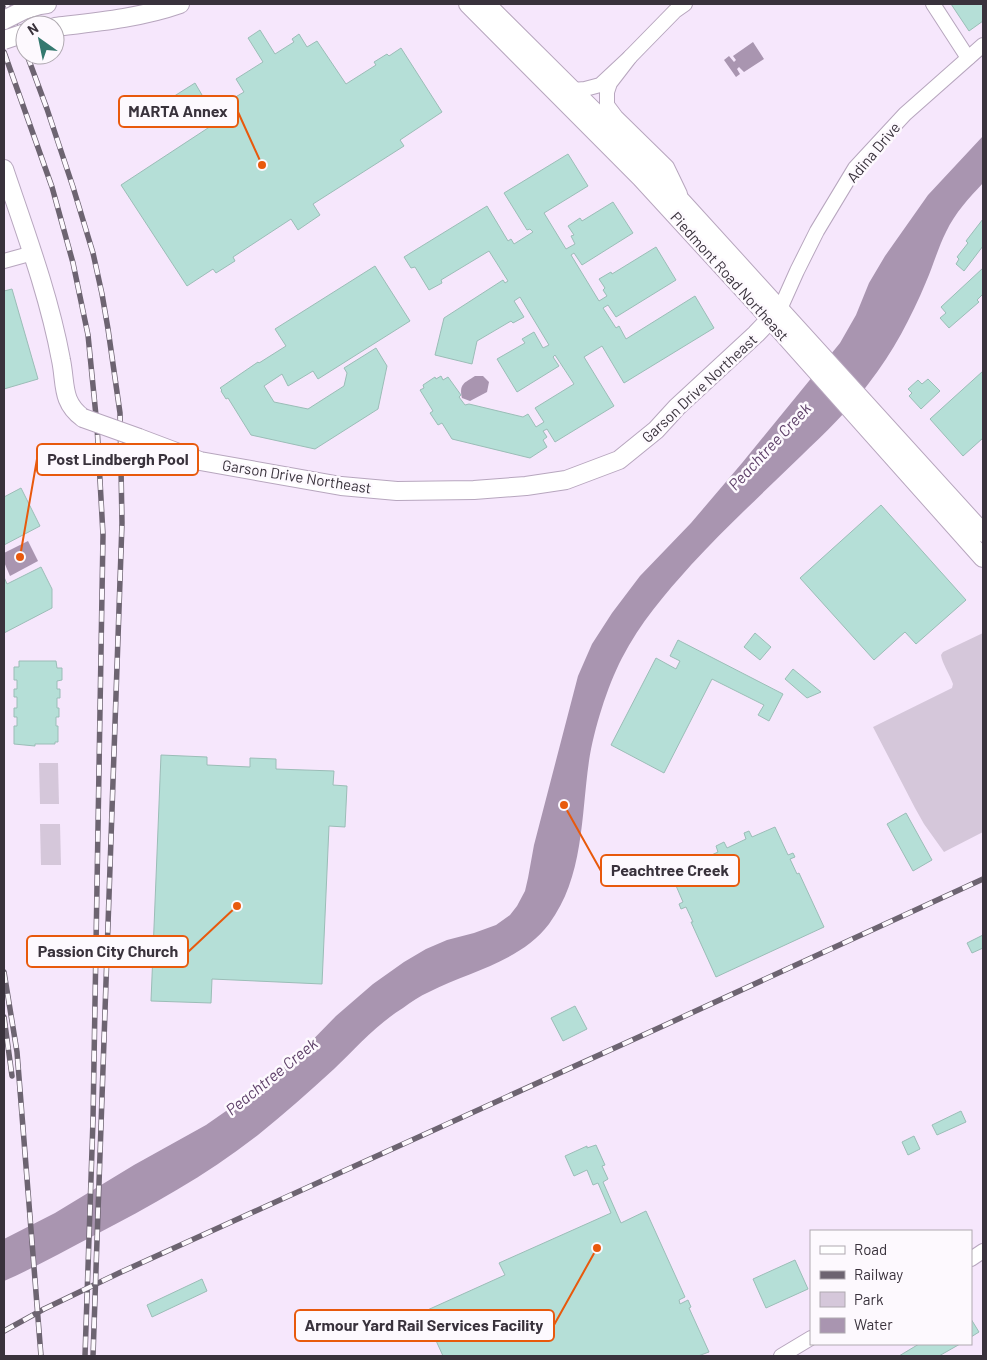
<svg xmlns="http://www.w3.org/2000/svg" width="987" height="1360" font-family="Barlow,sans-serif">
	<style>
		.green { fill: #d5c7da }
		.water { fill: #a995b0 }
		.building { fill: #b5dfd7; stroke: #9bbdb7 }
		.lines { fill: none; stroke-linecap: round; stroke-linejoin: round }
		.minor-casing { stroke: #b7a6be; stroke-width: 16 }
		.major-casing { stroke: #b7a6be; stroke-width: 20 }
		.minor { stroke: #fff; stroke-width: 14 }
		.major { stroke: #fff; stroke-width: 18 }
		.rail-casing { stroke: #6d6471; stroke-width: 5.5 }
		.rail { stroke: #fdf9fe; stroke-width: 4; stroke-dasharray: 11; stroke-linecap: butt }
		.major-bridge-casing { stroke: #b7a6be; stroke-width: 20; stroke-linecap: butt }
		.major-bridge { stroke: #fff; stroke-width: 18 }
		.labels { text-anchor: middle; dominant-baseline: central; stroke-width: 5; stroke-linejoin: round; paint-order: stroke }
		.street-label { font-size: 15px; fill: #39323c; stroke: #fdf9fe }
		.water-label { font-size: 16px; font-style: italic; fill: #5d3f68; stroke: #fdf9fe }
		.leader { fill: none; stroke: #e8590c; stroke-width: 2 }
		.callout-dot { fill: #e8590c; stroke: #fdf9fe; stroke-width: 2 }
		.callout { fill: #fdf9fe; stroke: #e8590c; stroke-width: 2 }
		.callout-label { font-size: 16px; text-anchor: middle; font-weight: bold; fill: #39323c }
	</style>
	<rect width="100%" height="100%" fill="#f6e7fc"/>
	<g class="green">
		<path d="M 983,633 L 983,832 L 944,852 L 924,824 L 915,808 L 873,727 L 952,688 L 953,684 C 950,675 942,663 941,655 L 943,652 Z"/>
		<path d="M 39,763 L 58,763 L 59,804 L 40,804 Z"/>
		<path d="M 40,824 L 60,824 L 61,865 L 41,865 Z"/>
	</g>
	<g class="water">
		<path d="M 753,42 L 764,59 L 744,72 L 739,67 L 737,69 L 740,74 L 736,77 L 724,60 L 729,56 L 734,62 L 736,60 L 733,56 Z"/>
		<path d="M 983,136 L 983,183 C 969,198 955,213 946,232 C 938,248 933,266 926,282 C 911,318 893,352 869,383 C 849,410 825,433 801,456 C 764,492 726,527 691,565 C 665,594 640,623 622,658 C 607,687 594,729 589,761 C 581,816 584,877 549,924 C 520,962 470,971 429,992 C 420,996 411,1002 403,1008 C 377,1024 356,1048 334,1069 C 309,1092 284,1114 258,1135 C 207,1175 151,1206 93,1236 C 64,1251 34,1268 4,1281 L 4,1239 L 55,1213 L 134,1165 L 206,1125 L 249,1095 L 294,1059 L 336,1016 L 373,984 L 404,962 L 426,949 L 447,940 L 474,933 L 496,925 L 510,915 L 517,906 L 525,891 L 528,878 L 534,845 L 578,676 L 592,644 L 612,613 L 640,576 L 691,523 L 742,463 L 840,343 L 856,315 L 869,283 L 885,256 L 928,195 Z"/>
		<path d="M 475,376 L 483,376 L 489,382 L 487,392 L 470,401 L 462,398 C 459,384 464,383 475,376 Z"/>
		<path d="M 28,541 L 38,561 L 10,576 L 4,562 L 4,553 Z"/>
	</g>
	<g class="building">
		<path d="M 951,4 L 983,4 L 983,21 L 969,31 Z"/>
		<path d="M 260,30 L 275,54 L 294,42 L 292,39 L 299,34 L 307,47 L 317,41 L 346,84 L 376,65 L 374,62 L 387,54 L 389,56 L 401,48 L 442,112 L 400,140 L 404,146 L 313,204 L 320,215 L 298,230 L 291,219 L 233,257 L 235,261 L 216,273 L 213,269 L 187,286 L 121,185 L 211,126 L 203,115 L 226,100 L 227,102 L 244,92 L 236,79 L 263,62 L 248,38 Z"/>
		<path d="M 195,83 L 202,95 L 175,111 L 168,100 Z"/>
		<path d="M 568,154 L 588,186 L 544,213 L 566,249 L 575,244 L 571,236 L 574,235 L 568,226 L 580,218 L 582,221 L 613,202 L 633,233 L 582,265 L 574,253 L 571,255 L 599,301 L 607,296 L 603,290 L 605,288 L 599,279 L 611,272 L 612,274 L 656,247 L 676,280 L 616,317 L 608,305 L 603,308 L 616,328 L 619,326 L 626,339 L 695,296 L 714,328 L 624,383 L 602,346 L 584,357 L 614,406 L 555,442 L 547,429 L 543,431 L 547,437 L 543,440 L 547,447 L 530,458 L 452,439 L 442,423 L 438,425 L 430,413 L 433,411 L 420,390 L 424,388 L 423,385 L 435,377 L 436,379 L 441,376 L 443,380 L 448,377 L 461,395 L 459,397 L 465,405 L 469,404 L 523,417 L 528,414 L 536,427 L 544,422 L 535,408 L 574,384 L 555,355 L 553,357 L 559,366 L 517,392 L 497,359 L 525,343 L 522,339 L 534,332 L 543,348 L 549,345 L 520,297 L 514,301 L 524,317 L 513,323 L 511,321 L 477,341 L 472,364 L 435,355 L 444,318 L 503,280 L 505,283 L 508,281 L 489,251 L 441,280 L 442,283 L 429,290 L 415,267 L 411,268 L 404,257 L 487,206 L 508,241 L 511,239 L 514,244 L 533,232 L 530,229 L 527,230 L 504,193 Z"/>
		<path d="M 983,219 L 983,246 L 964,271 L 956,264 L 959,259 L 957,257 L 968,243 L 966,241 Z"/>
		<path d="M 375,266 L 410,321 L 318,379 L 313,371 L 288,386 L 282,374 L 264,386 L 274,402 L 308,409 L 344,386 L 347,373 L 344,368 L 376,348 L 387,366 L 378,409 L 315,449 L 251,435 L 228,398 L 226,399 L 221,391 L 222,390 L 220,388 L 258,362 L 259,363 L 286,346 L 275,329 Z"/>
		<path d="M 983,268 L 983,294 L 977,300 L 979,302 L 949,328 L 940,318 L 946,313 L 941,307 Z"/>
		<path d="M 12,289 L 38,379 L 4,389 L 4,291 Z"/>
		<path d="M 983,371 L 983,438 L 963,456 L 930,419 Z"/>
		<path d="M 928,379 L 940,391 L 921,409 L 909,396 L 912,393 L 908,389 L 918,380 L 922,384 Z"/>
		<path d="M 21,488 L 40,526 L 4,545 L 4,497 Z"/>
		<path d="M 881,505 L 966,600 L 916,644 L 905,632 L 874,660 L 800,578 Z"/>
		<path d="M 41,567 L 52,589 L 52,608 L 4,633 L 4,577 L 7,584 Z"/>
		<path d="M 755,633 L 771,647 L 760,660 L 744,647 Z"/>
		<path d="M 678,640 L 783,694 L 769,721 L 758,715 L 764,705 L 712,679 L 664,773 L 611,745 L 656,658 L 676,669 L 680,661 L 670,656 Z"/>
		<path d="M 19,661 L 56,661 L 57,668 L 62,668 L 62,680 L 57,681 L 57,689 L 60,689 L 60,698 L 57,698 L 57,708 L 59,708 L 59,717 L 56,717 L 56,726 L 58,726 L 58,742 L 55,742 L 55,744 L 35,744 L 35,746 L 14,744 L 14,726 L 17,726 L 17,717 L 14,717 L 14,708 L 17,708 L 17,697 L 14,697 L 14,689 L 17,689 L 17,680 L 14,680 L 14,667 L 19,667 Z"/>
		<path d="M 793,669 L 821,692 L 807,698 L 785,679 Z"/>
		<path d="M 161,755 L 207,757 L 207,765 L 250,767 L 250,758 L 276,759 L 276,769 L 334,771 L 333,785 L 347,786 L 345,827 L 329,826 L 322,984 L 212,979 L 211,1003 L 151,1001 Z"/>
		<path d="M 906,813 L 932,860 L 913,871 L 887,824 Z"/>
		<path d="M 775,827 L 788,855 L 793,853 L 795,857 L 790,859 L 797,874 L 799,873 L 824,927 L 716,977 L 691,922 L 693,922 L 686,907 L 681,909 L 679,904 L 683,902 L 671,874 L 694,863 L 691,857 L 697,855 L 699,861 L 718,852 L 716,846 L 724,842 L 727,848 L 746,839 L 744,833 L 749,831 L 752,837 Z"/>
		<path d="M 983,935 L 983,948 L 972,953 L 967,943 Z"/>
		<path d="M 575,1006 L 587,1029 L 563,1041 L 551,1018 Z"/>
		<path d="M 961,1111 L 966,1122 L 937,1135 L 932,1125 Z"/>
		<path d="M 914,1136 L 920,1149 L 908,1155 L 902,1142 Z"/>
		<path d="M 596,1145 L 605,1165 L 602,1166 L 608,1179 L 603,1182 L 621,1223 L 646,1211 L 685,1297 L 679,1300 L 680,1304 L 688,1300 L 691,1307 L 689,1308 L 709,1352 L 698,1356 L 443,1356 L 423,1312 L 505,1275 L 499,1263 L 611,1213 L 598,1183 L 593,1185 L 587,1170 L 574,1176 L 565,1156 L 587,1146 L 587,1148 Z"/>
		<path d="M 795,1260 L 808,1289 L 766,1308 L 753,1279 Z"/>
		<path d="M 202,1279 L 207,1291 L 152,1317 L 147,1305 Z"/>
		<path d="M 971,1319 L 979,1332 L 971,1337 Z"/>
		<path d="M 919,1344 L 960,1344 L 939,1356 L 899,1356 Z"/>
	</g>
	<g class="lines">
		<g class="minor-casing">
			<g id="minor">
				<path d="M 933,4 L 968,58"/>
				<path d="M 630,57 L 610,83 L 607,92 L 607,105 L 616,117 L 667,167 L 680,194"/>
				<path d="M 573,90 L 585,89 L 600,85 L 630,57 L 675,11 L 685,4"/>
				<path d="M 4,261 L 33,253"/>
				<path d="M 780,309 L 797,271 L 817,231 L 855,168 L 905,114 L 983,45"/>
				<path d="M 971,1259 L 983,1251"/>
				<path d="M 781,1356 L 811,1338"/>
			</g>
		</g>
		<g class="major-casing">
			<g id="major">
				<path d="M 468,4 L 641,178 L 753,300 L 983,558"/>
				<path d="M 486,4 L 651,168 L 684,204 L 983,533"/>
				<path d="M 24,10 L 40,5 L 47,4"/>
				<path d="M 55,27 C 97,22 140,18 180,4"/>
				<path d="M 4,169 C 25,231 49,295 61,360 C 66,384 61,402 83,418"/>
				<path d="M 139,438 L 200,461 L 341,486 L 397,491 L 474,490 L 526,486 L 566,480 L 619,460 L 656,430 L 677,407 L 756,334 L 778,311"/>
			</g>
		</g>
		<use href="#minor" class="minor"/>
		<use href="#major" class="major"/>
		<g class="rail-casing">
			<g id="rail">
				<path d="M 7,4 L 25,51"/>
				<path d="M 4,52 L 52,187 L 73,263 L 88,335 L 97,426 L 103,535 L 93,1120 L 85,1356"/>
				<path d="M 27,55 L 47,109 L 73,187 L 93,253 L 102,294 L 108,329 L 120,413 L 122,523 L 93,1356"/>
				<path d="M 4,972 L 17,1052 L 41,1356"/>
				<path d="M 4,1017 L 12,1076"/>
				<path d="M 4,1331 L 44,1309 L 119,1273 L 663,1026 L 983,879"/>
			</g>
		</g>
		<use href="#rail" class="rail"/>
		<g class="major-bridge-casing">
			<g id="major-bridge">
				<path d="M 4,20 L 24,10"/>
				<path d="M 4,40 L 25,33"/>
				<path d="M 83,418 L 139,438"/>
			</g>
		</g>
		<use href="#major-bridge" class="major-bridge"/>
	</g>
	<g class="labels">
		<g class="street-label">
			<text transform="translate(873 152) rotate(-50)">Adina Drive</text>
			<text transform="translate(730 276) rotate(48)">Piedmont Road Northeast</text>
			<text transform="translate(699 388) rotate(-43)">Garson Drive Northeast</text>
			<text transform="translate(297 476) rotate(9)">Garson Drive Northeast</text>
		</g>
		<g class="water-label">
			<text transform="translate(769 446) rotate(-47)">Peachtree Creek</text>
			<text transform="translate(271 1076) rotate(-39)">Peachtree Creek</text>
		</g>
	</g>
	<path class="leader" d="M262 165L238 112M20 557L37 459M564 805L601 871M237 906L188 952M597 1248L554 1325"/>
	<g class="callout-dot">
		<circle cx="262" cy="165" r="5"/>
		<circle cx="20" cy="557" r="5"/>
		<circle cx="564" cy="805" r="5"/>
		<circle cx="237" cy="906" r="5"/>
		<circle cx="597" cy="1248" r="5"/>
	</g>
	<g class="callout">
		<rect x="119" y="96" width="119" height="31" rx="5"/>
		<rect x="37" y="444" width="161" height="31" rx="5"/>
		<rect x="601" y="855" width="138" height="31" rx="5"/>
		<rect x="27" y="936" width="161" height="31" rx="5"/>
		<rect x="295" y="1310" width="259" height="31" rx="5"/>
	</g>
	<g class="callout-label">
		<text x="178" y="117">MARTA Annex</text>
		<text x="118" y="465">Post Lindbergh Pool</text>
		<text x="670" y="876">Peachtree Creek</text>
		<text x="108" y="957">Passion City Church</text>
		<text x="424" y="1331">Armour Yard Rail Services Facility</text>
	</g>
	<rect width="987" height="1360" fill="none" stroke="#39323c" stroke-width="10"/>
	<rect x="810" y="1230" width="162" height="115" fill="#fdf9fe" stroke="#afa9b0"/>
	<rect x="820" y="1246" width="25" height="8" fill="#ffffff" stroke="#afa9b0"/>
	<text x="854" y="1255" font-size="15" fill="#39323c">Road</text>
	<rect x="820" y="1271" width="25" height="8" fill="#6d6471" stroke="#afa9b0"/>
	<text x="854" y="1280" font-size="15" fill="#39323c">Railway</text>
	<rect x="820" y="1292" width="25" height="15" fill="#d5c7da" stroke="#afa9b0"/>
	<text x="854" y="1305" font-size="15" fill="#39323c">Park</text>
	<rect x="820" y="1318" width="25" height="15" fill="#a995b0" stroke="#afa9b0"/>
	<text x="854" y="1330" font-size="15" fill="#39323c">Water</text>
	<g transform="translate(40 40) rotate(327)"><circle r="24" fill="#fdf9fe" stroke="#afa9b0"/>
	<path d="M0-4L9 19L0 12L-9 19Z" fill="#34796f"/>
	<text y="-8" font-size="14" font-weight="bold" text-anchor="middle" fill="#39323c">N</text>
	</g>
</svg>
